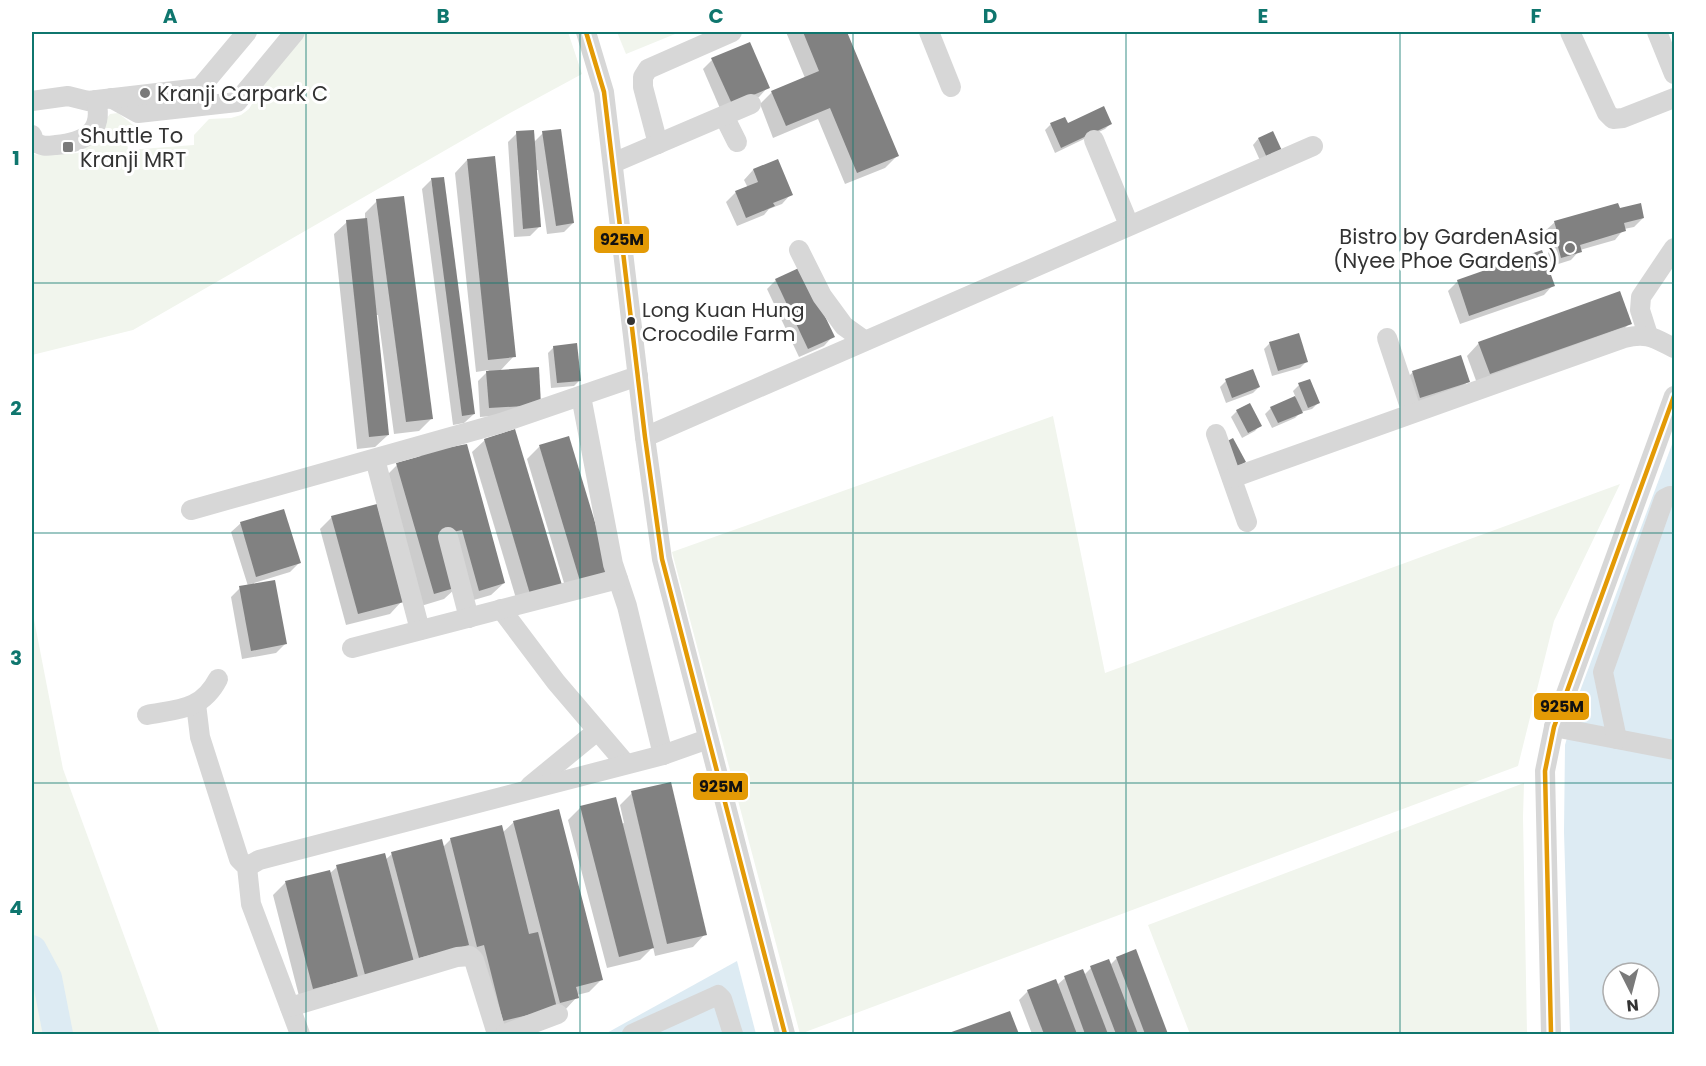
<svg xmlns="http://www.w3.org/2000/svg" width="1706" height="1066" font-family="Poppins,sans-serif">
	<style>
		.green { fill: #f1f5ed }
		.water { fill: #ddebf3; fill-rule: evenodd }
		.shadow { fill: #0003 }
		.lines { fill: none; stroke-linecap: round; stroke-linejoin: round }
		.river { stroke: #ddebf3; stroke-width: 30 }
		.building { fill: #818181 }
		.minor { stroke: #d7d7d7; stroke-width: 20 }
		.bus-1-casing { stroke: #fff; stroke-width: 9 }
		.bus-1 { stroke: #e39a05; stroke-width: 4.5 }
		.grid { fill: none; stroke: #0f766e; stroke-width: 1.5; stroke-opacity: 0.55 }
		.poi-dot { fill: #7a7a7a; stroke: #fff; stroke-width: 2 }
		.bus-dot { fill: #333; stroke: #fff; stroke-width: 2 }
		.labels { text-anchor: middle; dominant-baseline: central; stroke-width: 6; stroke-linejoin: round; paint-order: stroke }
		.bus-label { font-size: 20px; fill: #333; stroke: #fff; text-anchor: start }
		.poi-label { font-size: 21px; fill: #333; stroke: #fff; text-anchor: start }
		.line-badge { stroke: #fff; stroke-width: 2 }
		.pale-badge-label { font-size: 16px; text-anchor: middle; font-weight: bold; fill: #111 }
		.neatline { fill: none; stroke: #0f766e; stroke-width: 2 }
		.grid-label { font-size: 20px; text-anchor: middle; font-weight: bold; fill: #0f766e }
	</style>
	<rect width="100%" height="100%" fill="#fff"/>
	<g class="green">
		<path d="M 305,32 L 568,32 L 582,74 L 510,113 L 133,330 L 32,355 L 32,154 L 45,155 L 78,153 L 110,114 L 118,113 L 137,128 L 127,142 L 128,150 L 194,145 L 194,135 L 209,119 L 231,118 L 241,115 L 249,109 L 262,87 Z"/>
		<path d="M 617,32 L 680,32 L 626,54 Z"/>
		<path d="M 1053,416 L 1105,673 L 1620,484 L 1554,621 L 1518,766 L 800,1034 L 672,552 Z"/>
		<path d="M 32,609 L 63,769 L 160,1034 L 32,1034 Z"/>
		<path d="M 1524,783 L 1523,817 L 1527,1034 L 1190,1034 L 1148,925 Z"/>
	</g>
	<g class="water">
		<path d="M 1674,439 L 1674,1034 L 1570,1034 L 1564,832 L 1565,745 L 1580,691 ZM 1613,973 L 1649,973 L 1649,1009 L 1613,1009 Z"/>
		<path d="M 737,961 L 756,1034 L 605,1034 Z"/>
	</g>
	<g class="shadow">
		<path d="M 786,32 L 846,32 L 897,156 L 885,168 L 845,184 L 818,119 L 773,138 L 760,104 L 772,92 L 805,78 Z"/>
		<path d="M 712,60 L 768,87 L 759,97 L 722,113 L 703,69 Z"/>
		<path d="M 1111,123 L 1105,129 L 1055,153 L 1045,130 L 1051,124 L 1067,125 Z"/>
		<path d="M 517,133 L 534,142 L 543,133 L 573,223 L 564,232 L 547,234 L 538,170 L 535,170 L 539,227 L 530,236 L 514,237 L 508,142 Z"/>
		<path d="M 1258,139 L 1283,155 L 1263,167 L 1253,145 Z"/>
		<path d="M 467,160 L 514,356 L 500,371 L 530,413 L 480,417 L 478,381 L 489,370 L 476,372 L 455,173 Z"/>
		<path d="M 777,161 L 791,194 L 782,204 L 769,209 L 764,215 L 737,226 L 726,202 L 736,192 L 748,188 L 744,180 L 753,170 Z"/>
		<path d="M 431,180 L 474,414 L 464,423 L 453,425 L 422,189 Z"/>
		<path d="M 377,201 L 432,418 L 419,431 L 394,434 L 378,315 L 375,315 L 388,435 L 375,447 L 357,449 L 334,234 L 347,222 L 365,220 L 365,213 Z"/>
		<path d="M 1619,210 L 1643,218 L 1634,227 L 1624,229 L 1615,240 L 1580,250 L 1571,260 L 1552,266 L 1548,253 L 1551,250 L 1545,231 L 1555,222 Z"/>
		<path d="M 776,280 L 833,336 L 824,346 L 799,357 L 767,289 Z"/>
		<path d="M 1458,281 L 1553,285 L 1544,295 L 1460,324 L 1448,291 Z"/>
		<path d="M 1630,323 L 1617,336 L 1478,386 L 1467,356 L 1479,343 Z"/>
		<path d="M 1270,343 L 1306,362 L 1300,368 L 1272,376 L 1264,349 Z"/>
		<path d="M 554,347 L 580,380 L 574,386 L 551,388 L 548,353 Z"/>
		<path d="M 1460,357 L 1468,381 L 1459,391 L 1411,406 L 1403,382 L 1412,373 Z"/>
		<path d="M 1226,381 L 1259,387 L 1253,393 L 1226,403 L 1220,387 Z"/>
		<path d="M 1299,385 L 1318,403 L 1312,409 L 1301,412 L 1295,418 L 1272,428 L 1265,414 L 1271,408 L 1296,398 L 1293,391 Z"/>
		<path d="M 1237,411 L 1260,425 L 1255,431 L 1242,438 L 1231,417 Z"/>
		<path d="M 568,438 L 609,571 L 567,593 L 527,459 L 539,447 Z"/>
		<path d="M 485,440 L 560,584 L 518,605 L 472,452 Z"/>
		<path d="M 421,454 L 504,583 L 491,595 L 467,602 L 457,587 L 444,599 L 421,606 L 385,477 L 397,465 L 416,459 Z"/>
		<path d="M 332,517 L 402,601 L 390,614 L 346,625 L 320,529 Z"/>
		<path d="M 241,523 L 299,563 L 290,572 L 254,583 L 286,643 L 276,653 L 242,659 L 231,597 L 240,588 L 248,586 L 231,532 Z"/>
		<path d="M 632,793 L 705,934 L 693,947 L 655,956 L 653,947 L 640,960 L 607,968 L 568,820 L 581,807 L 621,824 L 624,823 L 620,805 Z"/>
		<path d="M 514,822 L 602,979 L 589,992 L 577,995 L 577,997 L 565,1010 L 490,1033 L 465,958 L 300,1000 L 273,895 L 285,883 L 329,872 L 329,874 L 337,867 L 385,860 L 392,854 L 442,848 L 451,839 L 502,833 Z"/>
		<path d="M 1135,951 L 1167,1034 L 1032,1034 L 1019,1000 L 1028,991 L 1057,985 L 1065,978 L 1082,971 L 1084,975 L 1091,968 L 1110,965 L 1117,958 Z"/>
		<path d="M 1010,1012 L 1018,1034 L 949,1034 Z"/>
	</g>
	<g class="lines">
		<path class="river" d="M 32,950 L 47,978 L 58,1034"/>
	</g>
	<g class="building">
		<path d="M 803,32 L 847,32 L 899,156 L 857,173 L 830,108 L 786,126 L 771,91 L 819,71 Z"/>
		<path d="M 750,42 L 770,88 L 732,104 L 711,58 Z"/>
		<path d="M 1104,106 L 1112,124 L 1061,148 L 1050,123 L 1065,117 L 1068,123 Z"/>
		<path d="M 561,129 L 574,223 L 556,226 L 542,131 Z"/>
		<path d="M 534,130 L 541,227 L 523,229 L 516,131 Z"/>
		<path d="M 1273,131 L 1284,155 L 1269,162 L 1258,138 Z"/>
		<path d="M 495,156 L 516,357 L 488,360 L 467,159 Z"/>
		<path d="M 778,159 L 793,195 L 773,203 L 775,206 L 746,218 L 735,191 L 758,182 L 753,169 Z"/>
		<path d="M 444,177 L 475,414 L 462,416 L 431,178 Z"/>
		<path d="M 404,196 L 433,419 L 406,422 L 376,199 Z"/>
		<path d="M 1618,203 L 1620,208 L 1641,203 L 1644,218 L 1624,223 L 1626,231 L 1580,245 L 1582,252 L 1561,258 L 1557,243 L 1560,242 L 1554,221 Z"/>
		<path d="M 367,218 L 389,435 L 369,437 L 346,220 Z"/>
		<path d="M 1542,250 L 1555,286 L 1469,316 L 1457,280 Z"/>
		<path d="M 801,267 L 835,337 L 808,349 L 775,279 Z"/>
		<path d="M 1620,291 L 1632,324 L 1490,374 L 1478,342 Z"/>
		<path d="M 1299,333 L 1308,362 L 1278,371 L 1269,342 Z"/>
		<path d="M 577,343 L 581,381 L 557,383 L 553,346 Z"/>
		<path d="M 1461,355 L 1470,382 L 1420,398 L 1412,371 Z"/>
		<path d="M 539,367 L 541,405 L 489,408 L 486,371 Z"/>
		<path d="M 1253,369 L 1260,387 L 1232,398 L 1225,379 Z"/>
		<path d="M 1310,379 L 1320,403 L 1308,408 L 1298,383 Z"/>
		<path d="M 1295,396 L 1303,413 L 1278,423 L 1270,407 Z"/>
		<path d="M 1250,403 L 1262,426 L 1248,433 L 1236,410 Z"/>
		<path d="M 515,429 L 562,585 L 530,594 L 484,439 Z"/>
		<path d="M 569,436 L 610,572 L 580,581 L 539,445 Z"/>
		<path d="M 1233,438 L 1246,462 L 1233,469 L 1220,445 Z"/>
		<path d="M 467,444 L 505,583 L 479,591 L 462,530 L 443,534 L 458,587 L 434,594 L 396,463 L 421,456 L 420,453 Z"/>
		<path d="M 377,504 L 404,602 L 358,614 L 331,516 Z"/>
		<path d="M 284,509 L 301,563 L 256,577 L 240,522 Z"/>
		<path d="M 275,580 L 287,644 L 251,651 L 239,586 Z"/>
		<path d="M 671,782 L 707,935 L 667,944 L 631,791 Z"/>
		<path d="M 616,797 L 654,948 L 619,957 L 580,806 Z"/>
		<path d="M 559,809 L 603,980 L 576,987 L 579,998 L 560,1003 L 513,821 Z"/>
		<path d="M 502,825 L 529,934 L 538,932 L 557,1008 L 503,1021 L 484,945 L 477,947 L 450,838 Z"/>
		<path d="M 442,839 L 469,945 L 419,958 L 391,852 Z"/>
		<path d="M 385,853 L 414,962 L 365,975 L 336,865 Z"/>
		<path d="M 330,870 L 358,977 L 313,989 L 285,881 Z"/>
		<path d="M 1136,949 L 1168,1034 L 1145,1034 L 1116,957 Z"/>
		<path d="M 1109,959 L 1138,1034 L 1116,1034 L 1090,966 Z"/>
		<path d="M 1083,969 L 1108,1034 L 1085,1034 L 1064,976 Z"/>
		<path d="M 1056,979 L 1077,1034 L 1044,1034 L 1027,990 Z"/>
		<path d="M 1010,1011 L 1019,1034 L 946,1034 Z"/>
	</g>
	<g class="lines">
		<g class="minor">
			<path d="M 586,32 L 604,92 L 645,437 L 662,559 L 785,1034"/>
			<path d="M 929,32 L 951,87"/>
			<path d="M 1570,32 L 1607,113 L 1613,119 L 1623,118 L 1674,98"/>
			<path d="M 1657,32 L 1674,74"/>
			<path d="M 111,98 L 138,113 L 237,102 L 295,32"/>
			<path d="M 32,101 L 68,96 L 88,101 L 200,88 L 247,32"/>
			<path d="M 724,116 L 737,142"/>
			<path d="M 32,135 L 34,141 C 41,147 47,146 56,145 C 85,142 104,132 96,100"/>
			<path d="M 1094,140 L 1129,225"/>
			<path d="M 658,144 L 643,87 L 643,77 L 648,69 L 732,32"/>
			<path d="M 613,163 L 751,104"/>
			<path d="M 799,250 L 822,296 L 844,326 L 865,341"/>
			<path d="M 1648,335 L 1640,310 L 1641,297 L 1674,248"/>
			<path d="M 1387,338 L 1412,413"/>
			<path d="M 581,396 L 613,564 L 627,606 L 663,755"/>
			<path d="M 1216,434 L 1247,522"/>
			<path d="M 645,437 L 1313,146"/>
			<path d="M 375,459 L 420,630"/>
			<path d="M 1232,478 L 1624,338 C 1647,332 1654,338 1674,348"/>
			<path d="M 191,510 L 501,423 L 638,376"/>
			<path d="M 448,537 L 469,618"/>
			<path d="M 501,609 L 556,682 L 626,764"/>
			<path d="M 352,648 L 618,579"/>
			<path d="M 196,704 L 200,737 L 239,859 L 247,867 L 251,904 L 300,1034"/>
			<path d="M 147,715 C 179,709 202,710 218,679"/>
			<path d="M 1554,727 L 1674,750"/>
			<path d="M 1617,739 L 1603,672 L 1664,499 L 1670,496 L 1674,496"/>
			<path d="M 530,786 L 597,731"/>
			<path d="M 247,867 L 259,860 L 663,755 L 708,739"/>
			<path d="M 290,1007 L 457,957 L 470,956 L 474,960 L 497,1034"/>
			<path d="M 505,1034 L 558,1014"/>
			<path d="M 632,1034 L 718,995 L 722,999 L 733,1034"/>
			<path d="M 1551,1034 L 1545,771 L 1554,727 L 1674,396"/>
		</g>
		<g class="bus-1-casing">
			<g id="bus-1">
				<path d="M 586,32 L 604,92 L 645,437 L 662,559 L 785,1034"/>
				<path d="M 1551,1034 L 1545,771 L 1554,727 L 1674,396"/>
			</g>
		</g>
		<use href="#bus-1" class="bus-1"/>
	</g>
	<path class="grid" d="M 306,32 L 306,1034M 580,32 L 580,1034M 853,32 L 853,1034M 1126,32 L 1126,1034M 1400,32 L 1400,1034M 32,283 L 1674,283M 32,533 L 1674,533M 32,783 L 1674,783"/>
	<g class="poi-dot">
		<circle cx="145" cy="93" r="6"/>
		<rect x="62" y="141" width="12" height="12" rx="3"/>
		<circle cx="1570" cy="248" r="6"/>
	</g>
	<circle class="bus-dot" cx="631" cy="321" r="5"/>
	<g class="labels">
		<g class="bus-label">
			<text x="642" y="310">Long Kuan Hung<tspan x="642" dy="24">Crocodile Farm</tspan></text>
		</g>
		<g class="poi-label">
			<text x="157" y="93">Kranji Carpark C</text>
			<text x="80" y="135">Shuttle To<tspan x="80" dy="24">Kranji MRT</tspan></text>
			<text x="1558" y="236" text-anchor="end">Bistro by GardenAsia<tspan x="1558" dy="24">(Nyee Phoe Gardens)</tspan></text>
		</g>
	</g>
	<g class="line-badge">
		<rect x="593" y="225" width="57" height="29" rx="6" fill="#e39a05"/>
		<rect x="1533" y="692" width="57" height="29" rx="6" fill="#e39a05"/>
		<rect x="692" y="772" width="57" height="29" rx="6" fill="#e39a05"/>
	</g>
	<g class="pale-badge-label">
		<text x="622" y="245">925M</text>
		<text x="1562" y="712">925M</text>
		<text x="721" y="792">925M</text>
	</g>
	<rect width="1706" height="1066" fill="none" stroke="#ffffff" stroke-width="66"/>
	<g transform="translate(1631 991) rotate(174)"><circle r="28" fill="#ffffff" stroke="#adadad" stroke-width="1.5"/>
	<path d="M0-4.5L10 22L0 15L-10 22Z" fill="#7a7a7a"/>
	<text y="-9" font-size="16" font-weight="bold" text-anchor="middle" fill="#333333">N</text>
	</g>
	<rect x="33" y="33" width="1640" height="1000" class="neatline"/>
	<g class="grid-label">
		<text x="170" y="23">A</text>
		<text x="443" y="23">B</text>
		<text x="716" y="23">C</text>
		<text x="990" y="23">D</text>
		<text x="1263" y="23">E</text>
		<text x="1536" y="23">F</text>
		<text x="16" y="165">1</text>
		<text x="16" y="415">2</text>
		<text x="16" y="665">3</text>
		<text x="16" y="915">4</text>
	</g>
</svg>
